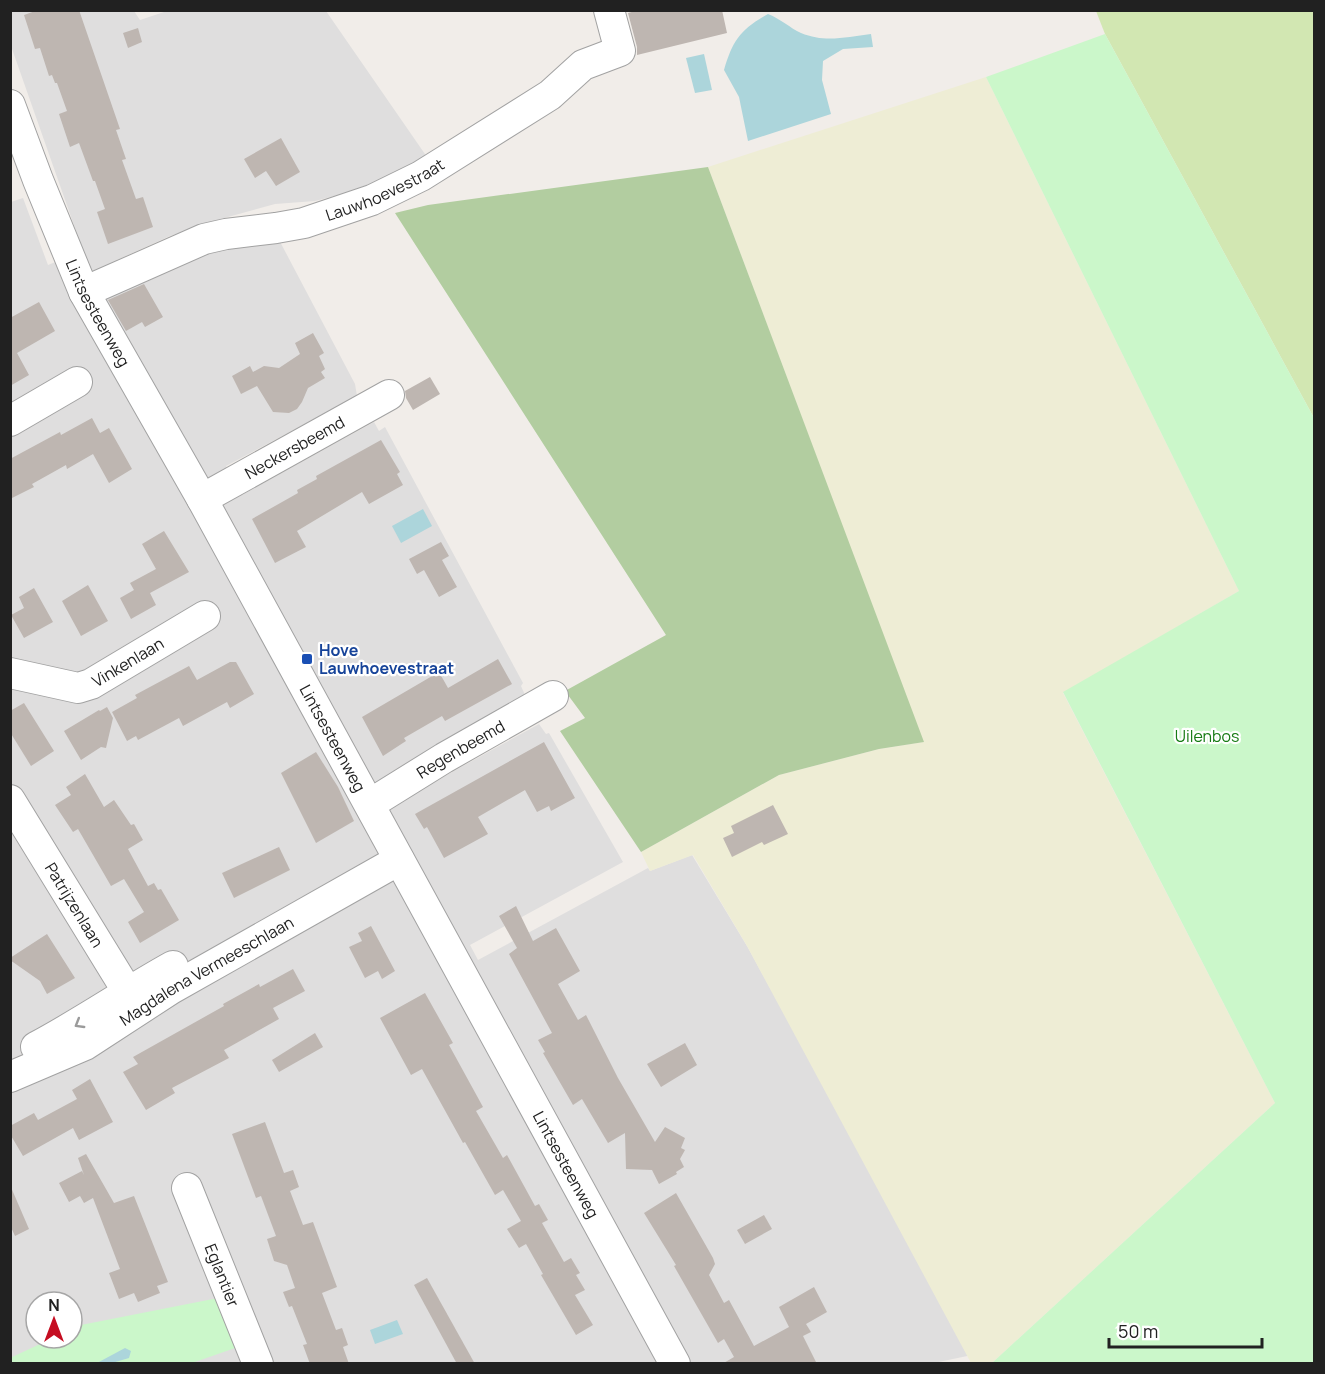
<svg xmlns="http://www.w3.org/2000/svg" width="1325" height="1374" font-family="Manrope,sans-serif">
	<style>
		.residential { fill: #dfdede; fill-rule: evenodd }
		.farmland { fill: #eeedd5 }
		.grass { fill: #d2e7b2 }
		.forest { fill: #b2cda0 }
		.park { fill: #cbf7ca }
		.water { fill: #acd5db }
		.building { fill: #beb6b1 }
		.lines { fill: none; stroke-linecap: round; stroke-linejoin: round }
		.minor-casing { stroke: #a2a2a2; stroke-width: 32 }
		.minor { stroke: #fff; stroke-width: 30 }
		.oneway { stroke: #9b9b9b }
		.transit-dot { fill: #1a4fb4; stroke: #fff; stroke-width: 2 }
		.labels { text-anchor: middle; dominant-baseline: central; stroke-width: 4.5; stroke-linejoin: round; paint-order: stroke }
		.street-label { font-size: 16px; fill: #212121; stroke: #fff }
		.transit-label { font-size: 16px; font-weight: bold; fill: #164399; stroke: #fff; text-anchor: start }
		.park-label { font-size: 16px; fill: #167b13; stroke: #fff }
	</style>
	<rect width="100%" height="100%" fill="#f1ede9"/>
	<path class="residential" d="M 14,10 L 134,11 L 140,20 L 170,10 L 326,11 L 427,157 L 373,184 L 346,193 L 315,201 L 275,204 L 217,220 L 170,236 L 117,260 L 128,281 L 184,257 L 277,236 L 355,384 L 357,396 L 226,466 L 242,495 L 374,422 L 379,431 L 385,427 L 523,683 L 521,686 L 525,695 L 390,773 L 405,798 L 539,724 L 546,734 L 549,733 L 623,862 L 470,945 L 478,960 L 648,868 L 650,871 L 692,855 L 747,946 L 972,1355 L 929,1364 L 11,1363 L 11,202 L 23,198 L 48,265 L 83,251 L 11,46 L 10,12 ZM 36,1302 L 72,1302 L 72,1338 L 36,1338 Z"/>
	<path class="farmland" d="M 986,77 L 1239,591 L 1063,693 L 1275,1103 L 992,1363 L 971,1363 L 747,946 L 693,855 L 650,871 L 641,852 L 779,775 L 879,749 L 923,742 L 708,167 Z"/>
	<path class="grass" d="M 1096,11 L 1314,11 L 1314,418 L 1105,34 Z"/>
	<path class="forest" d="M 708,167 L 924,742 L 879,749 L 779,775 L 641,852 L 560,731 L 585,718 L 565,691 L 666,635 L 395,213 L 428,205 Z"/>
	<g class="park">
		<path d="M 1105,34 L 1314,418 L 1314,1363 L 992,1363 L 1275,1103 L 1063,692 L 1239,591 L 986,77 Z"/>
		<path d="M 218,1298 L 238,1347 L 192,1363 L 11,1364 L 10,1358 L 53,1338 L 72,1338 L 72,1329 L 81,1325 Z"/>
	</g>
	<g class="water">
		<path d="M 768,14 C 781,19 790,28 801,33 C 825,43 846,37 871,34 L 873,47 L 843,49 L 823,61 L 822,80 L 831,114 L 748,141 L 739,97 L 724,70 C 733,40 740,30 768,14 Z"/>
		<path d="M 704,54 L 712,90 L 695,93 L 686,58 Z"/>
		<path d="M 423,509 L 432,526 L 401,543 L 392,526 Z"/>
		<path d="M 397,1320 L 403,1334 L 375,1344 L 370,1330 Z"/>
		<path d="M 125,1348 L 131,1351 L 129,1358 L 112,1363 L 97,1363 Z"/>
	</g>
	<g class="building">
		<path d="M 38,10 L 79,10 L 120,129 L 116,130 L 126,159 L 122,160 L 136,199 L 143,197 L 153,227 L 108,244 L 97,212 L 105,209 L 95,181 L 93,181 L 79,143 L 70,147 L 59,114 L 67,111 L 57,83 L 55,83 L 52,75 L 49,76 L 40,48 L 35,49 L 24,15 Z"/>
		<path d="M 639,10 L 722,10 L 727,33 L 637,55 L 637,47 L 628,13 Z"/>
		<path d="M 138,28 L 142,42 L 128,48 L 123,33 Z"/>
		<path d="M 281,138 L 300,172 L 276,186 L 266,171 L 255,178 L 244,159 Z"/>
		<path d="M 144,284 L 163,317 L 145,327 L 142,322 L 126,331 L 108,300 Z"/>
		<path d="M 39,302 L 55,331 L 17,353 L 29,375 L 10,386 L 10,318 Z"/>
		<path d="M 313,333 L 324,353 L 319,356 L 325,369 L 321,372 L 325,378 L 308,388 L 302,402 L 297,409 L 289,413 L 273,412 L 257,386 L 241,394 L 232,376 L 250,366 L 253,372 L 264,366 L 279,368 L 300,354 L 295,343 Z"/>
		<path d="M 430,377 L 440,394 L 413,410 L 406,398 L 405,391 Z"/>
		<path d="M 92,418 L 100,433 L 109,428 L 132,469 L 109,483 L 93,454 L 67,469 L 66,465 L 32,484 L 34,487 L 10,499 L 10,459 L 60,432 L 61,435 Z"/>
		<path d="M 381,440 L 400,472 L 397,474 L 403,485 L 369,504 L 362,492 L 297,531 L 306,547 L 275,563 L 252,519 L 298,493 L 297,490 L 317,479 L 316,476 Z"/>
		<path d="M 164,531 L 189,572 L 150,593 L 156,605 L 131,619 L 120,598 L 134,590 L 130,583 L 156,569 L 142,544 Z"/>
		<path d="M 441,542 L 449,556 L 442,560 L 457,587 L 439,597 L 424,570 L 417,574 L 409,559 Z"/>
		<path d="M 88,585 L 108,621 L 81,636 L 62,601 Z"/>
		<path d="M 34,588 L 53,622 L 24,638 L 11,615 L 24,608 L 19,597 Z"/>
		<path d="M 498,659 L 512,684 L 445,721 L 442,716 L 404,738 L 406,741 L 383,756 L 362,717 L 439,672 L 448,688 Z"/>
		<path d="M 230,662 L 236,662 L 254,694 L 230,708 L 227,702 L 183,726 L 179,718 L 138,740 L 136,736 L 127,741 L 112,712 L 137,698 L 135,695 L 189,666 L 197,680 Z"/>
		<path d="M 24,703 L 54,751 L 31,766 L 10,732 L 10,711 Z"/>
		<path d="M 107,707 L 113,718 L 106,748 L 101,747 L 81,760 L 64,731 L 99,710 L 100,711 Z"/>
		<path d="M 544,742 L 575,798 L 551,811 L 549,806 L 537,812 L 525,790 L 478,817 L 488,834 L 444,858 L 427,827 L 424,829 L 415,814 Z"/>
		<path d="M 316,752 L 338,787 L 354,821 L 316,843 L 281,773 Z"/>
		<path d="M 85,774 L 104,807 L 114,800 L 131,825 L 134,824 L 143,840 L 128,849 L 148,886 L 154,883 L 158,890 L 161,889 L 179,920 L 140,943 L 128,922 L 144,912 L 124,879 L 111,886 L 78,829 L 73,832 L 55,805 L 71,795 L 66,787 Z"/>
		<path d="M 773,805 L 788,834 L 764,845 L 762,842 L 732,857 L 723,838 L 734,833 L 731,826 Z"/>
		<path d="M 279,847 L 290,870 L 234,898 L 222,873 Z"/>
		<path d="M 516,906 L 533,941 L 556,928 L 580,971 L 558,984 L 578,1020 L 586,1015 L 618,1078 L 655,1142 L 665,1127 L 685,1138 L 681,1148 L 685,1150 L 680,1159 L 684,1167 L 676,1172 L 677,1174 L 659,1184 L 652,1170 L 626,1169 L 625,1133 L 608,1143 L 582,1099 L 573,1105 L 543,1053 L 545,1052 L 538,1040 L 552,1033 L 509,954 L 517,948 L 499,916 Z"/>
		<path d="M 371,926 L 395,971 L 382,979 L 378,971 L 365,978 L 349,947 L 362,941 L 358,933 Z"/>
		<path d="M 47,934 L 75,978 L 47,994 L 40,981 L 10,960 L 10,958 Z"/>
		<path d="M 293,969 L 305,991 L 273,1008 L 279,1019 L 224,1050 L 229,1058 L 172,1088 L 175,1093 L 146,1110 L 123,1072 L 138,1064 L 133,1057 L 224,1006 L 223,1004 L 259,984 L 260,987 Z"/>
		<path d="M 425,993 L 453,1043 L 449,1045 L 483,1107 L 476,1111 L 503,1158 L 507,1155 L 535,1206 L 539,1204 L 548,1220 L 542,1223 L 564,1262 L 571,1258 L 580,1273 L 576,1275 L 585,1290 L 575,1295 L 593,1325 L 576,1335 L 541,1275 L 543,1274 L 526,1244 L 519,1248 L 507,1229 L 521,1221 L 503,1190 L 495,1195 L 465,1142 L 463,1143 L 422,1069 L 411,1075 L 380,1018 Z"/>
		<path d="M 315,1033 L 323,1047 L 279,1072 L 272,1060 Z"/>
		<path d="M 685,1043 L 697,1065 L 661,1087 L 647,1064 Z"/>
		<path d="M 90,1079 L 113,1122 L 79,1140 L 73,1128 L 23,1156 L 10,1134 L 10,1126 L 34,1113 L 38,1120 L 77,1099 L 72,1090 Z"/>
		<path d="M 265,1122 L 284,1173 L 293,1170 L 299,1187 L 290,1191 L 303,1225 L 313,1222 L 337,1287 L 322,1293 L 336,1330 L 342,1328 L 348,1345 L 343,1347 L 349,1364 L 310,1364 L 303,1345 L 307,1344 L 292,1306 L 289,1307 L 283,1292 L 295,1288 L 287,1265 L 274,1261 L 267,1239 L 276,1236 L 261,1196 L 256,1198 L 232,1134 Z"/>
		<path d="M 86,1154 L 114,1203 L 134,1196 L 168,1282 L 157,1286 L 160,1293 L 138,1302 L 134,1293 L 119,1299 L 109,1273 L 120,1269 L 93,1198 L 84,1203 L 80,1196 L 69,1202 L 59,1183 L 82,1171 L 84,1175 L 78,1158 Z"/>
		<path d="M 10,1185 L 29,1229 L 15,1236 L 10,1225 Z"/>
		<path d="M 676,1193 L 713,1258 L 715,1264 L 709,1275 L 724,1303 L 729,1300 L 754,1346 L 789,1327 L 779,1307 L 814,1287 L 827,1312 L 806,1324 L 811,1332 L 803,1336 L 817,1364 L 722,1364 L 734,1357 L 724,1339 L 718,1343 L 674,1266 L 676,1265 L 644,1213 Z"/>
		<path d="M 764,1215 L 772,1229 L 745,1244 L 737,1230 Z"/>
		<path d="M 427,1278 L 475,1364 L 457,1364 L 414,1285 Z"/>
	</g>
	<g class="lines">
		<g class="minor-casing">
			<g id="minor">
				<path id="s1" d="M 10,105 L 38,180 L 84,292 L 202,499 L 675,1364"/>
				<path id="s2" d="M 84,292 L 204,239 L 226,234 L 276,228 L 304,223 L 372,200 L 421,176 L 550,95 L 583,65 L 620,51 L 609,10"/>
				<path d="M 10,421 L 77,382"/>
				<path id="s3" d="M 202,499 L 389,395"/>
				<path id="s4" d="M 10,673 L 78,688 L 91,684 L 205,616"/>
				<path id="s5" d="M 10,800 L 137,1007"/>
				<path id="s6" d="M 370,804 L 444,758 L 553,696"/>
				<path d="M 36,1047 C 83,1022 126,992 173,966"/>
				<path id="s7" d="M 10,1077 L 85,1045 L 171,989 L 399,860"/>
				<path id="s8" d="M 187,1188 L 258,1364"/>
			</g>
		</g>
		<use href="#minor" class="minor"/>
	</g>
	<defs><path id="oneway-chevron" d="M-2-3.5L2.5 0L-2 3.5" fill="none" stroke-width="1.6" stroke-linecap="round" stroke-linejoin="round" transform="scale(1.5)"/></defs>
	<use class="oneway" href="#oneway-chevron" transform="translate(79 1024) rotate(149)"/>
	<rect class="transit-dot" x="301" y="653" width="12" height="12" rx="3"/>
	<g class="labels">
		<g class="street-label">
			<text stroke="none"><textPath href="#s2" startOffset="320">Lauwhoevestraat</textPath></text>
			<text stroke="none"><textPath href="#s1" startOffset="226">Lintsesteenweg</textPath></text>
			<text stroke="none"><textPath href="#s3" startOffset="106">Neckersbeemd</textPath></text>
			<text stroke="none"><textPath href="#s4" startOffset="126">Vinkenlaan</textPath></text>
			<text stroke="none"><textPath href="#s1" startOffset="712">Lintsesteenweg</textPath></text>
			<text stroke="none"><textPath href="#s6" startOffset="106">Regenbeemd</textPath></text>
			<text stroke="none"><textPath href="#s5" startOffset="123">Patrijzenlaan</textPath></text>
			<text stroke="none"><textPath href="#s7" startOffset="224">Magdalena Vermeeschlaan</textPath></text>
			<text stroke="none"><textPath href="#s1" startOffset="1198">Lintsesteenweg</textPath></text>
			<text stroke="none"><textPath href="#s8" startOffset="94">Eglantier</textPath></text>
		</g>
		<g class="transit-label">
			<text x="319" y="650">Hove<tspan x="319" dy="18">Lauwhoevestraat</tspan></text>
		</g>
		<g class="park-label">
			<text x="1207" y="736">Uilenbos</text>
		</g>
	</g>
	<rect width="1325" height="1374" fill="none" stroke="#212121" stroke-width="24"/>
	<g transform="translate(54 1320)"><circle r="28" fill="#ffffff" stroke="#a6a6a6" stroke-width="1.5"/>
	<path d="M0-4.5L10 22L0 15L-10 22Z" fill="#c50d21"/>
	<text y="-9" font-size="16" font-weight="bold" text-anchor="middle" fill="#212121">N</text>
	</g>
	<path d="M1109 1338v9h153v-9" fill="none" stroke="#212121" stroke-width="3"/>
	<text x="1118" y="1338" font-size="18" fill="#212121" stroke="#ffffff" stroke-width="4.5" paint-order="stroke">50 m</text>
</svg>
